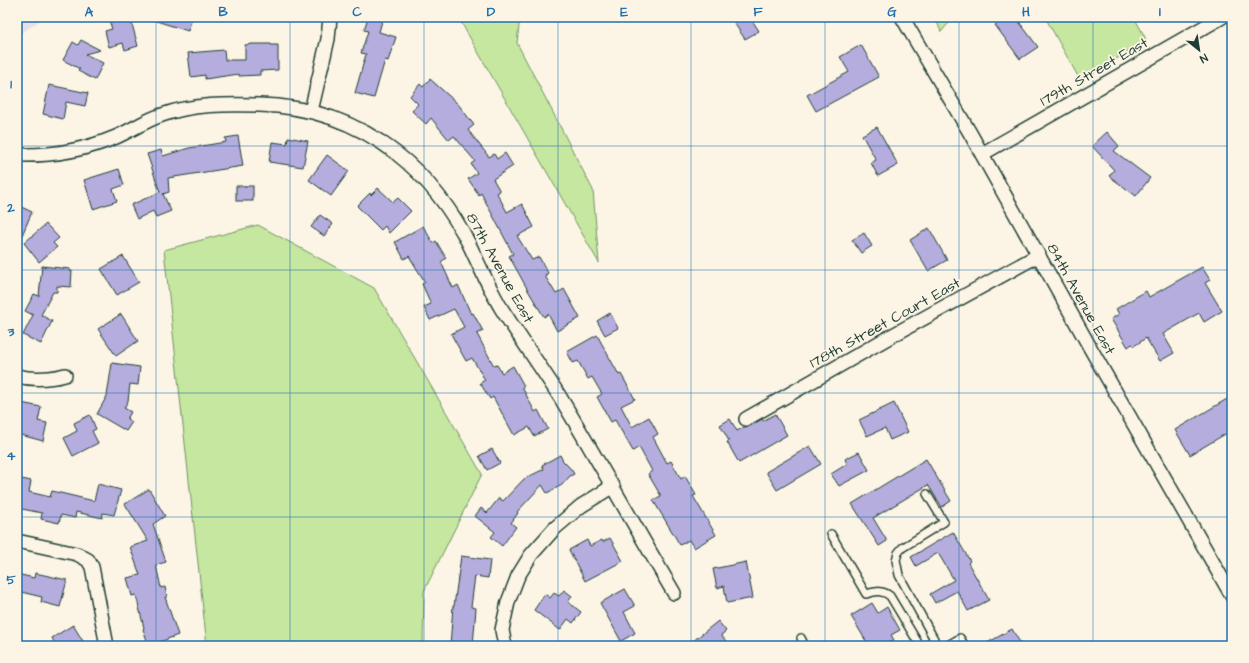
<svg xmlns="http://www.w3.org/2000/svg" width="1249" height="663" font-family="'Architects Daughter',sans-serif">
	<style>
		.built { fill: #e7dfe3 }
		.green { fill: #c6e79f; stroke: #72926a }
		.building { fill: #b5adde; stroke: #1f3d34 }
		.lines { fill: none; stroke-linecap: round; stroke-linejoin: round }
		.service-casing { stroke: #1f3d34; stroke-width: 10 }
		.minor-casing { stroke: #1f3d34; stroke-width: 16 }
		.service { stroke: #fcf5e5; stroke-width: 7 }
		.minor { stroke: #fcf5e5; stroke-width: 13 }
		.grid { fill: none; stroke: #1f6fb2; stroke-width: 1; stroke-opacity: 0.55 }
		.labels { text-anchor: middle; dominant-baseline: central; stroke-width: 3.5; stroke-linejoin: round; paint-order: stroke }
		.street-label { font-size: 15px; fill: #1f3d34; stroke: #fcf5e5 }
		.neatline { fill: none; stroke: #1f6fb2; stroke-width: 1.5 }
		.grid-label { font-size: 13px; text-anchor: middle; font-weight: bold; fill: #1f6fb2 }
	</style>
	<rect width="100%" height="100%" fill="#fcf5e5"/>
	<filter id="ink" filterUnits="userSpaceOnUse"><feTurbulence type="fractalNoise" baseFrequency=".025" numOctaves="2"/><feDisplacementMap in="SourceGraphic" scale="8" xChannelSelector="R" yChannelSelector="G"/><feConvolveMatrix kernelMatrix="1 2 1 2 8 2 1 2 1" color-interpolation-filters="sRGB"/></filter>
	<g filter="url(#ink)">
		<path class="built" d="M 17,17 L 45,17 L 17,36 Z"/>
		<g class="green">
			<path d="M 458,17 L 520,17 L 517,43 L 593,190 L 599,263 Z"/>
			<path d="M 935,17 L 954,17 L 941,32 Z"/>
			<path d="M 1045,17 L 1134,17 L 1147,41 L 1080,80 Z"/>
			<path d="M 258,225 L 374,288 L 482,474 L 424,591 L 423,646 L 207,646 L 164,250 Z"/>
		</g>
		<g class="building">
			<path d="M 108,17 L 130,17 L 138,46 L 125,50 L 123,43 L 109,47 L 105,31 L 112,29 Z"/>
			<path d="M 151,17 L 192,17 L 188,31 L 150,19 Z"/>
			<path d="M 368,17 L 382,21 L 379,32 L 396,37 L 388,61 L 385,60 L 374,98 L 355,93 L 366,54 L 361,53 L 368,31 L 364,30 Z"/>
			<path d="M 743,17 L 750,17 L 759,31 L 745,39 L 734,23 Z"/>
			<path d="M 1006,17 L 1011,17 L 1014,21 L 1017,19 L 1038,47 L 1020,59 L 995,25 Z"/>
			<path d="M 81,40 L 100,50 L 85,54 L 103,63 L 95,80 L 78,71 L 80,69 L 63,60 L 73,42 L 78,45 Z"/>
			<path d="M 252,44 L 271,44 L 271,45 L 278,45 L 278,70 L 260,71 L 260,75 L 239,76 L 239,74 L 205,79 L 205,75 L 191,77 L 188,53 L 224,50 L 225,60 L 245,60 L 245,45 Z"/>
			<path d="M 861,45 L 879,77 L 816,111 L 807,95 L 849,72 L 840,57 Z"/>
			<path d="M 430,79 L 458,104 L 474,125 L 468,130 L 489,157 L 494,154 L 497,159 L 505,153 L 513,166 L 493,179 L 500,191 L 497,193 L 507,212 L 522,204 L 534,227 L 517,236 L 532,260 L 539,257 L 548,273 L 545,276 L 556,294 L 564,289 L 580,318 L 557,331 L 548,314 L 544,317 L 529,292 L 509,256 L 513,254 L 481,193 L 479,195 L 468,179 L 477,173 L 471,164 L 475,161 L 454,136 L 449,140 L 431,118 L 426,124 L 412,111 L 418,104 L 410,96 L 420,84 L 423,87 Z"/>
			<path d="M 49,85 L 88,93 L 85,106 L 66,102 L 63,119 L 43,114 Z"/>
			<path d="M 877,127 L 898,165 L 878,176 L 871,163 L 876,160 L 862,135 Z"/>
			<path d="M 1107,132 L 1119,146 L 1114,151 L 1150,178 L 1136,196 L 1109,176 L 1114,170 L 1092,146 Z"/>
			<path d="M 238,136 L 243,166 L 168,178 L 169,192 L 163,194 L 171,211 L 156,217 L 153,211 L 137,219 L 131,205 L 160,192 L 147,154 L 161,150 L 163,156 L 189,148 L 226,142 L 225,138 Z"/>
			<path d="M 288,137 L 308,141 L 303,167 L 269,162 L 272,142 L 287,144 Z"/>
			<path d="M 327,155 L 349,171 L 331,196 L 309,180 Z"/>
			<path d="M 119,169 L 124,185 L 113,189 L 117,201 L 93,209 L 84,180 Z"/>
			<rect x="236" y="186" width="17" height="15"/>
			<path d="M 378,188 L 393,202 L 398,198 L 411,211 L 389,233 L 385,226 L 381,230 L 357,206 L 370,193 L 371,195 Z"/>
			<path d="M 17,205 L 32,212 L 17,247 Z"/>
			<path d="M 320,215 L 333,224 L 324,236 L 311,227 Z"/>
			<path d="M 46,224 L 59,238 L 53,243 L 57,247 L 39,262 L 24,243 Z"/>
			<path d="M 423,226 L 433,243 L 436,241 L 446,258 L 441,262 L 453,288 L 458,285 L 471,314 L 473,313 L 483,331 L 477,334 L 494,366 L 497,365 L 502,373 L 513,366 L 524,386 L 522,387 L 535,412 L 538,410 L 548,429 L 534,436 L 529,427 L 514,435 L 493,397 L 490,399 L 480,383 L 485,380 L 472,358 L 466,361 L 451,334 L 464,327 L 454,309 L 430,320 L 424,307 L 431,304 L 422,284 L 425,282 L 409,256 L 404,259 L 395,242 Z"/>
			<path d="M 929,228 L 947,260 L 928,271 L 910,240 Z"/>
			<path d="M 864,233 L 872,246 L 861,253 L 852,240 Z"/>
			<path d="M 123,256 L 139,282 L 117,295 L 101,269 Z"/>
			<path d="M 42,266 L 70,269 L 70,271 L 72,271 L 71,287 L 57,286 L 57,292 L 53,292 L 41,315 L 52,321 L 41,344 L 23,335 L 33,315 L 25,311 L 34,294 L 39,296 Z"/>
			<path d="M 1202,267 L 1210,280 L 1205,283 L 1222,311 L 1204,322 L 1199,313 L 1163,334 L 1174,353 L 1160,361 L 1146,338 L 1134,346 L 1132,344 L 1128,347 L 1111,319 L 1119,314 L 1116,309 L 1146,291 L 1149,297 Z"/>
			<path d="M 610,313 L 618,328 L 605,335 L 597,321 Z"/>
			<path d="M 121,314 L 138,341 L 116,356 L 98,329 Z"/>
			<path d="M 597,335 L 619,375 L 621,374 L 635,399 L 621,406 L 632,427 L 649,417 L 658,434 L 653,437 L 667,463 L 671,461 L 681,479 L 685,476 L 696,495 L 693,496 L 716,535 L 694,548 L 689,540 L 680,545 L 653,500 L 661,496 L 648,474 L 652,471 L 639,447 L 633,451 L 615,420 L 611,422 L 597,397 L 602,394 L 592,377 L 588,379 L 578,361 L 573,363 L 567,352 Z"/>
			<path d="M 112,363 L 140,367 L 138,385 L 130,384 L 128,401 L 124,408 L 131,412 L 127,419 L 132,422 L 126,431 L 97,414 L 107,396 Z"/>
			<path d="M 1232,396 L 1232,430 L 1190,455 L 1175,430 Z"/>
			<path d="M 21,403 L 41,407 L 38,421 L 47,423 L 43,441 L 17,434 L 21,418 L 18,417 Z"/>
			<path d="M 894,403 L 908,432 L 890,440 L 885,428 L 867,436 L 859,420 Z"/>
			<path d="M 775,414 L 787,435 L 739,463 L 727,442 L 729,441 L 720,425 L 730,419 L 737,431 L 744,427 L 750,426 L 762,419 L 763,421 Z"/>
			<path d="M 90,415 L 96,429 L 92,431 L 98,443 L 73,456 L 64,438 L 77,431 L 74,423 Z"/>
			<path d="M 810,446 L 821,464 L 777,490 L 766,472 Z"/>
			<path d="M 492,449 L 500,463 L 487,470 L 479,456 Z"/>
			<path d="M 859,452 L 869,470 L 839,486 L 831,474 L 847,464 L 845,459 Z"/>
			<path d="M 560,455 L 563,461 L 571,469 L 574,474 L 570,476 L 562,485 L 547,493 L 542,485 L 517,512 L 518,513 L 511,523 L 516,527 L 502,546 L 491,537 L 495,532 L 475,516 L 481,508 L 487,513 L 499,498 L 503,501 L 524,479 L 544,469 L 542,465 Z"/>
			<path d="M 926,459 L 951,501 L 942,507 L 928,485 L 873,518 L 887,541 L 879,546 L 852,504 Z"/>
			<path d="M 17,478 L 31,481 L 29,492 L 50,497 L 52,491 L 94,501 L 98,484 L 121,490 L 114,515 L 103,513 L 102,518 L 76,512 L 75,518 L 61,515 L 59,523 L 41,519 L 42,513 L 17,508 Z"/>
			<path d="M 149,489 L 165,516 L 153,524 L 166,562 L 156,565 L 161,588 L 165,587 L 167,597 L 165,597 L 178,635 L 149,646 L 143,629 L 144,628 L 136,595 L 132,596 L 127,578 L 140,575 L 130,547 L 148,541 L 125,504 Z"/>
			<path d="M 953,532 L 970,561 L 968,563 L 989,600 L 968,611 L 957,591 L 935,603 L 930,594 L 954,580 L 938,553 L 916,566 L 911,557 Z"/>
			<path d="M 610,538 L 623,561 L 585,581 L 569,550 L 587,540 L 590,546 L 602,540 L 603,542 Z"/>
			<path d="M 461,556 L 490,560 L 488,578 L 475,576 L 471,607 L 476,608 L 473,646 L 450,646 L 453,606 L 454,606 Z"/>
			<path d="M 746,562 L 753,598 L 727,603 L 724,586 L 717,588 L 713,569 Z"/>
			<path d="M 35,573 L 67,580 L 60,607 L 41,602 L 42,597 L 17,591 L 17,574 L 34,578 Z"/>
			<path d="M 625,589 L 635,606 L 624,612 L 635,633 L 621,641 L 600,603 Z"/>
			<path d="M 564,590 L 572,596 L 568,602 L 581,612 L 573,623 L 568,619 L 560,630 L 534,610 L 545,594 L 550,598 L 554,593 L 559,596 Z"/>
			<path d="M 872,603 L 878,613 L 887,607 L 900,630 L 891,635 L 894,640 L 884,646 L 869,646 L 851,616 Z"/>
			<path d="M 718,621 L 726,631 L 721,635 L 730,646 L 687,646 Z"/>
			<path d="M 73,625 L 86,646 L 56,646 L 52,638 Z"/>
			<path d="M 1012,629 L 1022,646 L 982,646 Z"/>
		</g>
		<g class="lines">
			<g class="service-casing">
				<g id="service">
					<path d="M 831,534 L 866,594 C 875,592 882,589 890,596 L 920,646"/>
					<path d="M 801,638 L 805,646"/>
					<path d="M 926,646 L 934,639 L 899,575 L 896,560 L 898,553 L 902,548 L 944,522 L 927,494"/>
					<path d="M 946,646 L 960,638 L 965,646"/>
				</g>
			</g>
			<g class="minor-casing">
				<g id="minor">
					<path d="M 902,17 L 970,133 L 1092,351 L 1232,596"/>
					<path d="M 311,111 L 328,39 L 330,17"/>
					<path d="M 982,154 L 1222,17"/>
					<path d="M 17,155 C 51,156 85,150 116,137 C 132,130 146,120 162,115 C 192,104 227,104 259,105 C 309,106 356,122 396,153 C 427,177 453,211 470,246 C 480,267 489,288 501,308 C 520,338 541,367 560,397 C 599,462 636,528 674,593"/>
					<path d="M 17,376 C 33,380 49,379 65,375"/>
					<path d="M 746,419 L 884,340 L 1039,255"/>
					<path d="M 17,541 L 77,554 L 88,560 L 92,567 L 107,646"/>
					<path d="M 505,646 L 502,630 L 508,602 L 518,576 L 531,555 L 555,528 L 581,506 L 613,486"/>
				</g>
			</g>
			<use href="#service" class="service"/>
			<use href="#minor" class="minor"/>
		</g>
	</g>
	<path class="grid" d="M 156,17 L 156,646M 290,17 L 290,646M 424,17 L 424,646M 558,17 L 558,646M 691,17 L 691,646M 825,17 L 825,646M 959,17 L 959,646M 1093,17 L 1093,646M 17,146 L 1232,146M 17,270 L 1232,270M 17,393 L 1232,393M 17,517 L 1232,517"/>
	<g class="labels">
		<g class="street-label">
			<text transform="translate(1094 72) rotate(-30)">179th Street East</text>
			<text transform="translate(500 268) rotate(61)">87th Avenue East</text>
			<text transform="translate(1081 299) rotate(61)">84th Avenue East</text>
			<text transform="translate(885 323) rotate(-29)">178th Street Court East</text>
		</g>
	</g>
	<rect width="1249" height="663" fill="none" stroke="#fcf5e5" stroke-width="44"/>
	<g transform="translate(1199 50) rotate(150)" stroke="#fcf5e5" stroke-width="3" paint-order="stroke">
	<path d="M0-3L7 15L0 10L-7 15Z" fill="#1f3d34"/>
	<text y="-6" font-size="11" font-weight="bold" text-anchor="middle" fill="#1f3d34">N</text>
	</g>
	<rect x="22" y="22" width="1205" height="619" class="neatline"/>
	<g class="grid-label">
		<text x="89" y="16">A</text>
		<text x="223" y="16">B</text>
		<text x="357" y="16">C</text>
		<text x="491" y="16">D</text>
		<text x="624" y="16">E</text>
		<text x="758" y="16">F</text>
		<text x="892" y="16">G</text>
		<text x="1026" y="16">H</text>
		<text x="1160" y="16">I</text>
		<text x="11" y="88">1</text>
		<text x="11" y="212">2</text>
		<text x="11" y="336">3</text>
		<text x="11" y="460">4</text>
		<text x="11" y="584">5</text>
	</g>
</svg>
